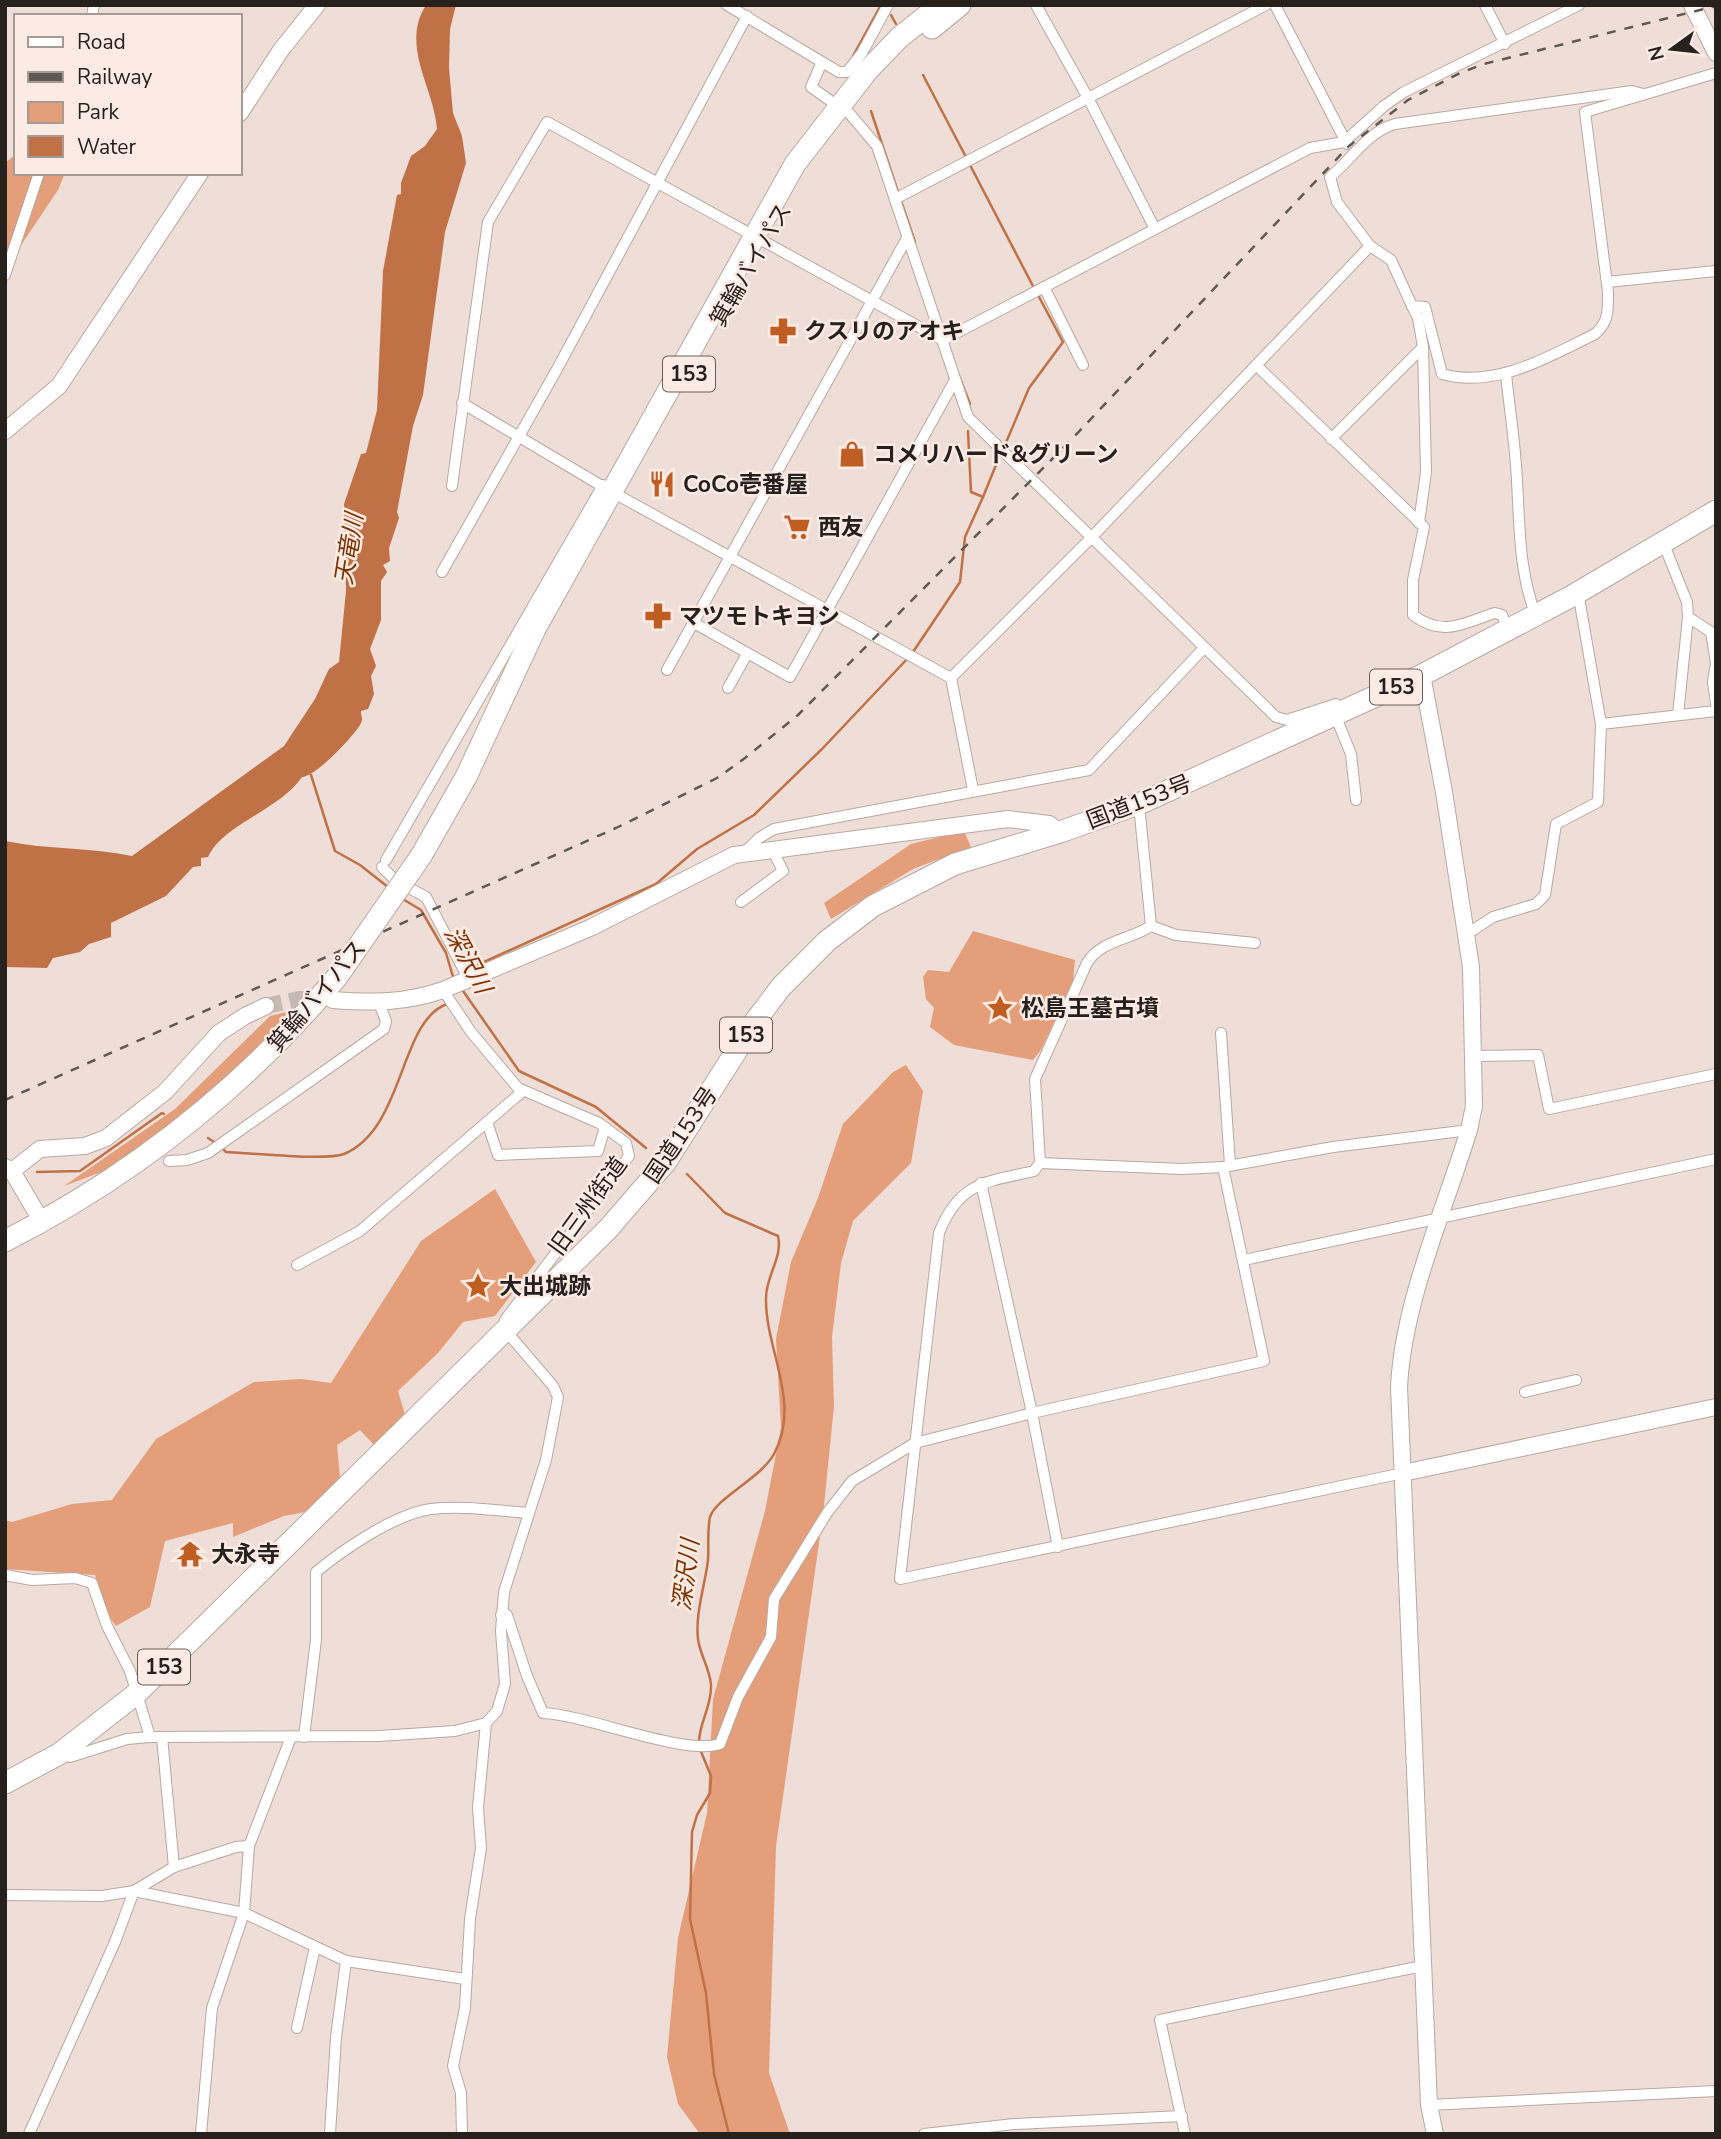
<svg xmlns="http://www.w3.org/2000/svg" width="1721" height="2139" font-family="'Nunito Sans','Noto Sans JP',sans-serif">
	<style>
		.green { fill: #e49e7a }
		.water { fill: #c17146 }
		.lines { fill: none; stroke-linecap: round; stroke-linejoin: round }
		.stream { stroke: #c17146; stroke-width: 2.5 }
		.secondary-tunnel { stroke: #c6b8b2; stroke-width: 16; stroke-dasharray: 16 8; stroke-linecap: butt }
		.street-casing { stroke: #b7a8a1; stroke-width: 12 }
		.secondary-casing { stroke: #b7a8a1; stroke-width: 18 }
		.highway-casing { stroke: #b7a8a1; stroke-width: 23 }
		.street { stroke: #fff; stroke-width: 10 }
		.secondary { stroke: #fff; stroke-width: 16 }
		.highway { stroke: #fff; stroke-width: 21 }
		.rail { stroke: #605853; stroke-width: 2.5; stroke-dasharray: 9 9; stroke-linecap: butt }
		.highway-bridge-casing { stroke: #b7a8a1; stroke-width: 23; stroke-linecap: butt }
		.highway-bridge { stroke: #fff; stroke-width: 21 }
		.labels { text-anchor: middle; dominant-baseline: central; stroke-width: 5; stroke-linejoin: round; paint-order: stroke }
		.shield { fill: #fbebe4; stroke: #675e59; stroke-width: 2 }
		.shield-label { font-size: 21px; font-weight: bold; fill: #27211e }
		.street-label { font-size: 23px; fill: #27211e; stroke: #fbebe4 }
		.poi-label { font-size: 23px; font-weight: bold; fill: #27211e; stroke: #fbebe4; text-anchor: start }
		.water-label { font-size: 24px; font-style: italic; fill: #7e3400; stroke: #fbebe4 }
	</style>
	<rect width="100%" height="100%" fill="#eeded7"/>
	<g class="green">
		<path d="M 16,154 L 16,173 L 65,173 L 58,190 L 5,269 L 5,163 Z"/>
		<path d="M 964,831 L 971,847 L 913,869 L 831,919 L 824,903 L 911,844 Z"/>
		<path d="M 973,931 L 1075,960 L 1073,981 L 1041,1050 L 1033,1060 L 954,1045 L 930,1027 L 934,1008 L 926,999 L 923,977 L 928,970 L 949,972 Z"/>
		<path d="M 303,1008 L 280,1032 L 128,1162 L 64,1186 L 175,1109 L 270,1016 Z"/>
		<path d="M 906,1065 L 923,1091 L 911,1163 L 853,1221 L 841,1263 L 832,1337 L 834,1406 L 823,1515 L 776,1846 L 769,2073 L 790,2134 L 700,2134 L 678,2104 L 667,2057 L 678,1938 L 707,1813 L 713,1699 L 765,1511 L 781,1428 L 776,1339 L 791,1262 L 818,1198 L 843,1124 L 893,1072 Z"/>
		<path d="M 495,1189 L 536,1262 L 495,1316 L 463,1322 L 438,1353 L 398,1391 L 405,1415 L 376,1447 L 360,1430 L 337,1445 L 340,1477 L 311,1511 L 284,1516 L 233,1537 L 233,1523 L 165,1541 L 150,1607 L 116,1626 L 106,1613 L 95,1575 L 5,1569 L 5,1520 L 12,1522 L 72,1504 L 112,1500 L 156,1439 L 254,1382 L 302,1379 L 331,1383 L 421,1241 Z"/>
	</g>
	<path class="water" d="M 426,5 L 456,5 L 450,29 L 449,68 L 453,113 L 462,136 L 466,163 L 445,232 L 423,395 L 413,426 L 397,512 L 399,518 L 389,548 L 390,561 L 383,565 L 387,572 L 381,581 L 381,620 L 370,649 L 376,666 L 371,676 L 374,694 L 368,709 L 361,711 C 361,718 364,718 360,725 C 352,738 315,777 302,777 C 280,810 223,824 208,857 L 201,858 L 201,866 L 193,867 L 166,896 L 111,923 L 111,937 L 89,944 L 80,952 L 53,958 L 47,968 L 5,967 L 5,841 C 48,850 91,847 132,856 L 284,746 L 315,699 L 329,669 L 339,662 L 346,591 L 344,504 L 361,454 L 366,453 L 377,410 L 383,271 L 397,195 L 401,194 L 401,183 L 411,156 L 425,146 L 437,129 C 434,87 400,46 426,5 Z"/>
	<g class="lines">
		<g class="stream">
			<path d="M 891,15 L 896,24"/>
			<path d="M 853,56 L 881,5"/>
			<path d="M 923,75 L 967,159"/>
			<path d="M 871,111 L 898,192"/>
			<path d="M 970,165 L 1035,290"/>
			<path d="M 900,198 L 915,242"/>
			<path d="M 961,381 L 970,404"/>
			<path d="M 1005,445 L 1029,388 L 1063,342 L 1038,295"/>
			<path d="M 983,497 L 998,460"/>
			<path d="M 913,652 L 960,582 L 965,537 L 983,497 L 971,492 L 968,431"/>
			<path d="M 311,775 L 335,851 L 360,865 L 388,887"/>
			<path d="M 401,898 L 421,910 L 446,953 L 454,980"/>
			<path d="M 473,967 L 656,884 L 697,849 L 754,815 L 822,749 L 909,657"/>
			<path d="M 461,988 L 519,1071 L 596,1107 L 646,1148"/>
			<path d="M 208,1138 L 217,1144"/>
			<path d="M 222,1148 L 226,1152 C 250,1153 325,1161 344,1154 C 405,1128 399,1021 447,1004"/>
			<path d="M 37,1172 L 80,1171 L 162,1113 L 164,1114"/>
			<path d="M 687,1174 L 725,1213 L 778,1236 C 783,1258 766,1275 766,1298 C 765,1350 802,1402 774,1454 C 761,1478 716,1498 710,1517 C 707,1531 709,1546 708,1560 C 705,1586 695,1613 698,1639 C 700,1655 710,1669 711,1685 C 712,1706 699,1723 699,1742"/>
			<path d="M 700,1749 L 711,1776 L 710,1793 L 697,1815 L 692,1832 L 690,1919 L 706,1993 L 714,2074 L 729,2134"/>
		</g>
		<path class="secondary-tunnel" d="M 266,1006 L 299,999 L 323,999"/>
		<g class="street-casing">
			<g id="street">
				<path d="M 727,5 L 822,62"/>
				<path d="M 1036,5 L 1088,98 L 1155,229"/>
				<path d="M 1275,5 L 1347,144"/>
				<path d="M 1485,5 L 1505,44"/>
				<path d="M 92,16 L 94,5"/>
				<path d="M 839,107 L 811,87 L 822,62 L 839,72 L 847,72 L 862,53 L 888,5"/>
				<path d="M 849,113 L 877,146 L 968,417 L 1276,717 L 1287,720 L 1336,704"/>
				<path d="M 895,199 L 1266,5"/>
				<path d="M 1370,246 L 1391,260 L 1412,306 L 1425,307 L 1442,374 C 1495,389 1548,357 1595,334 C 1609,322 1608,310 1608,292 L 1585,112 L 1716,73"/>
				<path d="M 5,275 L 39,173"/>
				<path d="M 1607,282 L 1716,271"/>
				<path d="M 1044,287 L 1083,365"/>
				<path d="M 1257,366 L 1424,527 L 1413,580 L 1413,615 C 1444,638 1463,623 1495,613 L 1502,615 L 1509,631"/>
				<path d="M 1506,374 C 1509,405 1514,435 1516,466 C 1520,517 1517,567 1536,616"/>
				<path d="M 462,403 L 612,492 L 951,678"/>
				<path d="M 1331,439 L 1423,347 L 1418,318 L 1412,306"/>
				<path d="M 452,486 L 488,222 L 547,122 L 943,340 L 1310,148 L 1344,142 L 1384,106 L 1404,92 L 1579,5"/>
				<path d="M 1419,523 L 1426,472 L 1423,347"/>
				<path d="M 1663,542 L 1687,602 L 1688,617 L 1678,715"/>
				<path d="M 442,572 L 556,371 L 747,16"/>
				<path d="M 1688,617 L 1711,632 L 1716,663"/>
				<path d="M 694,623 L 790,677 L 955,380"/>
				<path d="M 1716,663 L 1713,682 L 1716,704"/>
				<path d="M 667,670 L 907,238"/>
				<path d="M 728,688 L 747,654"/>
				<path d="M 1335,715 L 1351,754 L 1356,800"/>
				<path d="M 1601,724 L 1716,711"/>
				<path d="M 973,790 L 951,678 L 1090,539 L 1370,246 L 1337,202 L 1330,177 C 1352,159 1367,132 1395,124 L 1632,91 L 1643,94"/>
				<path d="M 1136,805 L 1140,815 L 1151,926 C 1130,940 1101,940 1087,963 L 1035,1079 L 1040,1163 L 1034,1171 C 986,1182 959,1182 939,1233 L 900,1579 L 1403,1473"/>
				<path d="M 744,853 L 759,838 L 774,829 L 1089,770 L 1204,648"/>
				<path d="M 386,860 L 603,485"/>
				<path d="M 382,867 L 396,881 L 426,897 L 469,980"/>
				<path d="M 741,902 L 783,871 L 772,849"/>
				<path d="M 1151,926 L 1176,935 L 1255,943"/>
				<path d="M 1467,934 L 1493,917 L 1536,904 L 1545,895 L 1556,824 L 1598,802 L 1601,724 L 1578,592"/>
				<path d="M 1221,1033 L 1230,1165"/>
				<path d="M 1473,1056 L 1538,1055 L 1549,1109 L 1716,1074"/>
				<path d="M 487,1122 L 498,1155 L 598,1151 L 605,1127"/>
				<path d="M 169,1161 L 187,1160 L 208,1153 L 384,1029 L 386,1021 L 379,1003"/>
				<path d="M 1040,1163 L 1182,1169 L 1223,1167 L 1333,1147 L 1469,1130"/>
				<path d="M 981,1183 L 1032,1413 L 1058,1547"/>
				<path d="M 1244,1260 L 1716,1159"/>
				<path d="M 297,1265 L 360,1231 L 523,1091"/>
				<path d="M 1525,1392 L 1576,1380"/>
				<path d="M 5,1575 L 32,1580 L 75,1578 L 92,1583 L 107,1626 L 130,1671 L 150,1737"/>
				<path d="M 501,1615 L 507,1615 L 527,1676 L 543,1713 C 587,1715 685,1756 720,1744 L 738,1697 L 771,1637 L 774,1599 L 827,1513 L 852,1481 L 915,1443 L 1032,1413 L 1264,1361 L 1223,1167"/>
				<path d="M 162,1737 L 174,1867"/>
				<path d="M 304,1737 L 316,1640 L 316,1572 C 344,1549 395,1514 431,1509 C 463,1505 498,1511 529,1513"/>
				<path d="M 62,1755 L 70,1757 L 127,1739 L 150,1737 L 379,1736 L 455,1731 L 486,1723 L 497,1711 L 505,1684 L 501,1631 L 504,1592 L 546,1460 L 558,1397 L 553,1386 L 506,1331 L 505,1320 L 629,1156 L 626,1143 L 599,1123 L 518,1088 L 471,1032 L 443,990"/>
				<path d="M 5,1895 L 102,1896 L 134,1891 L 244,1913 L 346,1961 L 465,1979"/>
				<path d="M 297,2028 L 315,1947"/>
				<path d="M 1429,2105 L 1716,2091"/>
				<path d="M 29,2134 L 115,1942 L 134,1891 L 174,1867 L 236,1847 L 249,1846"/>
				<path d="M 201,2134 L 212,2008 L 244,1913 L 249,1846 L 291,1737"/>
				<path d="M 330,2134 L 336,2037 L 346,1961"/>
				<path d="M 462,2134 L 461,2093 L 453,2066 L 465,2008 L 470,1919 L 481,1848 L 478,1808 L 486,1723"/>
				<path d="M 924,2134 L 1014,2124 L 1182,2116"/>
				<path d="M 1185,2134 L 1160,2020 L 1422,1966"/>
			</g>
		</g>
		<g class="secondary-casing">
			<g id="secondary">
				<path d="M 1692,5 L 1716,53"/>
				<path d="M 240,113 L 281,50 L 317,5"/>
				<path d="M 5,431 L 59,386 L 200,173"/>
				<path d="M 1422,675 L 1444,792 L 1471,967 L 1474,1106 L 1469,1130 C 1444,1211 1403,1303 1399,1387 L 1429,2105 L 1435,2134"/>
				<path d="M 333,1000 C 372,1003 406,1003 443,990 L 590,928 L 734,855 L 1008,819 L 1049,824 L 1060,832"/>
				<path d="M 5,1167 L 12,1171 L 40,1149 L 85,1146 L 106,1138 L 165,1092 L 219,1033 L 245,1016 L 266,1006"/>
				<path d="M 12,1171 L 42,1222"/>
				<path d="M 1403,1473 L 1716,1407"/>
			</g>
		</g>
		<g class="highway-casing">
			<g id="highway">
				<path d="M 932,28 L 960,5"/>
				<path d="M 421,856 L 466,777 L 535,629 L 795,164 L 868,70 L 900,37 L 940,5"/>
				<path d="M 5,1241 C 134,1175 244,1088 337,977"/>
				<path d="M 5,1783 L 59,1754 L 136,1694 L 608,1229 L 665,1163 L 756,1020 L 781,987 L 827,941 L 873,906 L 955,864 L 1060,832 L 1141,803 L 1422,675 L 1572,596 L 1716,511"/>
			</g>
		</g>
		<use href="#street" class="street"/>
		<use href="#secondary" class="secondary"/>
		<use href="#highway" class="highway"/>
		<path class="rail" d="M 5,1100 L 616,828 L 717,778 L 745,758 L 798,715 L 1070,441 L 1349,146 L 1408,100 L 1460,73 L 1484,64 L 1716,6"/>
		<g class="highway-bridge-casing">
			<path id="highway-bridge" d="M 337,977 L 421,856"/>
		</g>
		<use href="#highway-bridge" class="highway-bridge"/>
	</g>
	<defs>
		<g id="pharmacy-bare" transform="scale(2.1)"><path d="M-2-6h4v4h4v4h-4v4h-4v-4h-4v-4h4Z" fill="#c05d22" stroke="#fbebe4" stroke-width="2.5" paint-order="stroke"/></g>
		<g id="shop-bare" transform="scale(2.1)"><path d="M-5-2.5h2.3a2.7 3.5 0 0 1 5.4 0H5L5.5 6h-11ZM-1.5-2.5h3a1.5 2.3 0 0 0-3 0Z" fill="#c05d22" stroke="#fbebe4" stroke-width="2.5" paint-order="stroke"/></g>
		<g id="restaurant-bare" transform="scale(2.1)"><path d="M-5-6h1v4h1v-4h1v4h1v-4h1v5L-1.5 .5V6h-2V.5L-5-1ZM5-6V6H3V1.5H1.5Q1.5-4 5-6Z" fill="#c05d22" stroke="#fbebe4" stroke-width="2.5" paint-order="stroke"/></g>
		<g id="supermarket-bare" transform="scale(2.1)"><path d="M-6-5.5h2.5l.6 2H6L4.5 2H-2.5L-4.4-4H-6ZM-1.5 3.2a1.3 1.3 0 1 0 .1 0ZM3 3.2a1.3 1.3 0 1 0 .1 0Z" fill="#c05d22" stroke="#fbebe4" stroke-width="2.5" paint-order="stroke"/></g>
		<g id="sight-bare" transform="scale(2.1)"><path d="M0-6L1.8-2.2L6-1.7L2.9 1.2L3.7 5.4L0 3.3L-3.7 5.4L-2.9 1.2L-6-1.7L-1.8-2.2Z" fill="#c05d22" stroke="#fbebe4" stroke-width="2.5" paint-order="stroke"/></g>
		<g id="temple-bare" transform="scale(2.1)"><path d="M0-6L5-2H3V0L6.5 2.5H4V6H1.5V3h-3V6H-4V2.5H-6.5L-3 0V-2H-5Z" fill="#c05d22" stroke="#fbebe4" stroke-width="2.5" paint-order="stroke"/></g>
	</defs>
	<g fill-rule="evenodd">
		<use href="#pharmacy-bare" x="783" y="331"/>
		<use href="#shop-bare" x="852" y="454"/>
		<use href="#restaurant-bare" x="662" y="484"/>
		<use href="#supermarket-bare" x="797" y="527"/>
		<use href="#pharmacy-bare" x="658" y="616"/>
		<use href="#sight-bare" x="1000" y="1008"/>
		<use href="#sight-bare" x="478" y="1286"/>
		<use href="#temple-bare" x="190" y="1554"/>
	</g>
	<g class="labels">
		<g class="shield">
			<rect x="663" y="356.5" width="52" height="35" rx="5"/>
			<rect x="1370" y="669.5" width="52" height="35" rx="5"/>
			<rect x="720" y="1017.5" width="52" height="35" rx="5"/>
			<rect x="138" y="1649.5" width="52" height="35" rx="5"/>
		</g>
		<g class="shield-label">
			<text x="689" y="374">153</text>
			<text x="1396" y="687">153</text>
			<text x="746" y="1035">153</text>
			<text x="164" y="1667">153</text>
		</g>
		<g class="street-label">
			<text transform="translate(751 265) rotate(-60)">箕輪バイパス</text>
			<text transform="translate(1139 802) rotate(-21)">国道153号</text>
			<text transform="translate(317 996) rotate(-50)">箕輪バイパス</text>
			<text transform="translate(681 1135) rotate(-56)">国道153号</text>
			<text transform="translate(588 1206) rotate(-54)">旧三州街道</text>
		</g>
		<g class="poi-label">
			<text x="804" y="331">クスリのアオキ</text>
			<text x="873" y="454">コメリハード&amp;グリーン</text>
			<text x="683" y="484">CoCo壱番屋</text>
			<text x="818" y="527">西友</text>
			<text x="679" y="616">マツモトキヨシ</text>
			<text x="1021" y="1008">松島王墓古墳</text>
			<text x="499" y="1286">大出城跡</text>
			<text x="211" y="1554">大永寺</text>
		</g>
		<g class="water-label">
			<text transform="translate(349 549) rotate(-81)">天竜川</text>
			<text transform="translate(468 960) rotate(62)">深沢川</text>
			<text transform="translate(686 1575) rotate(-83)">深沢川</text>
		</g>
	</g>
	<rect width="1721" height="2139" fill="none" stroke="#27211e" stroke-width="14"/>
	<rect x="14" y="14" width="228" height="161" fill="#fbebe4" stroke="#a69a95" stroke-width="2"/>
	<rect x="28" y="37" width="35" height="10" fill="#ffffff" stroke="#a69a95" stroke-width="2"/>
	<text x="77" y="49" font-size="21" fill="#27211e">Road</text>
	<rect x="28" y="72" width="35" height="10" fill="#605853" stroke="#a69a95" stroke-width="2"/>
	<text x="77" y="84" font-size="21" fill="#27211e">Railway</text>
	<rect x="28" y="102" width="35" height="21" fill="#e49e7a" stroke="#a69a95" stroke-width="2"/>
	<text x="77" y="119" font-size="21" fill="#27211e">Park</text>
	<rect x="28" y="136" width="35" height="21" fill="#c17146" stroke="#a69a95" stroke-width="2"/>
	<text x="77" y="154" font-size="21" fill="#27211e">Water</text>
	<g transform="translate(1672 49) rotate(255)" stroke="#fbebe4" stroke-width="5" paint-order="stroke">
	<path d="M0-5L12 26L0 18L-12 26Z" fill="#27211e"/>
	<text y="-10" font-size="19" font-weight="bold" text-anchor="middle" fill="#27211e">N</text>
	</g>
</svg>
